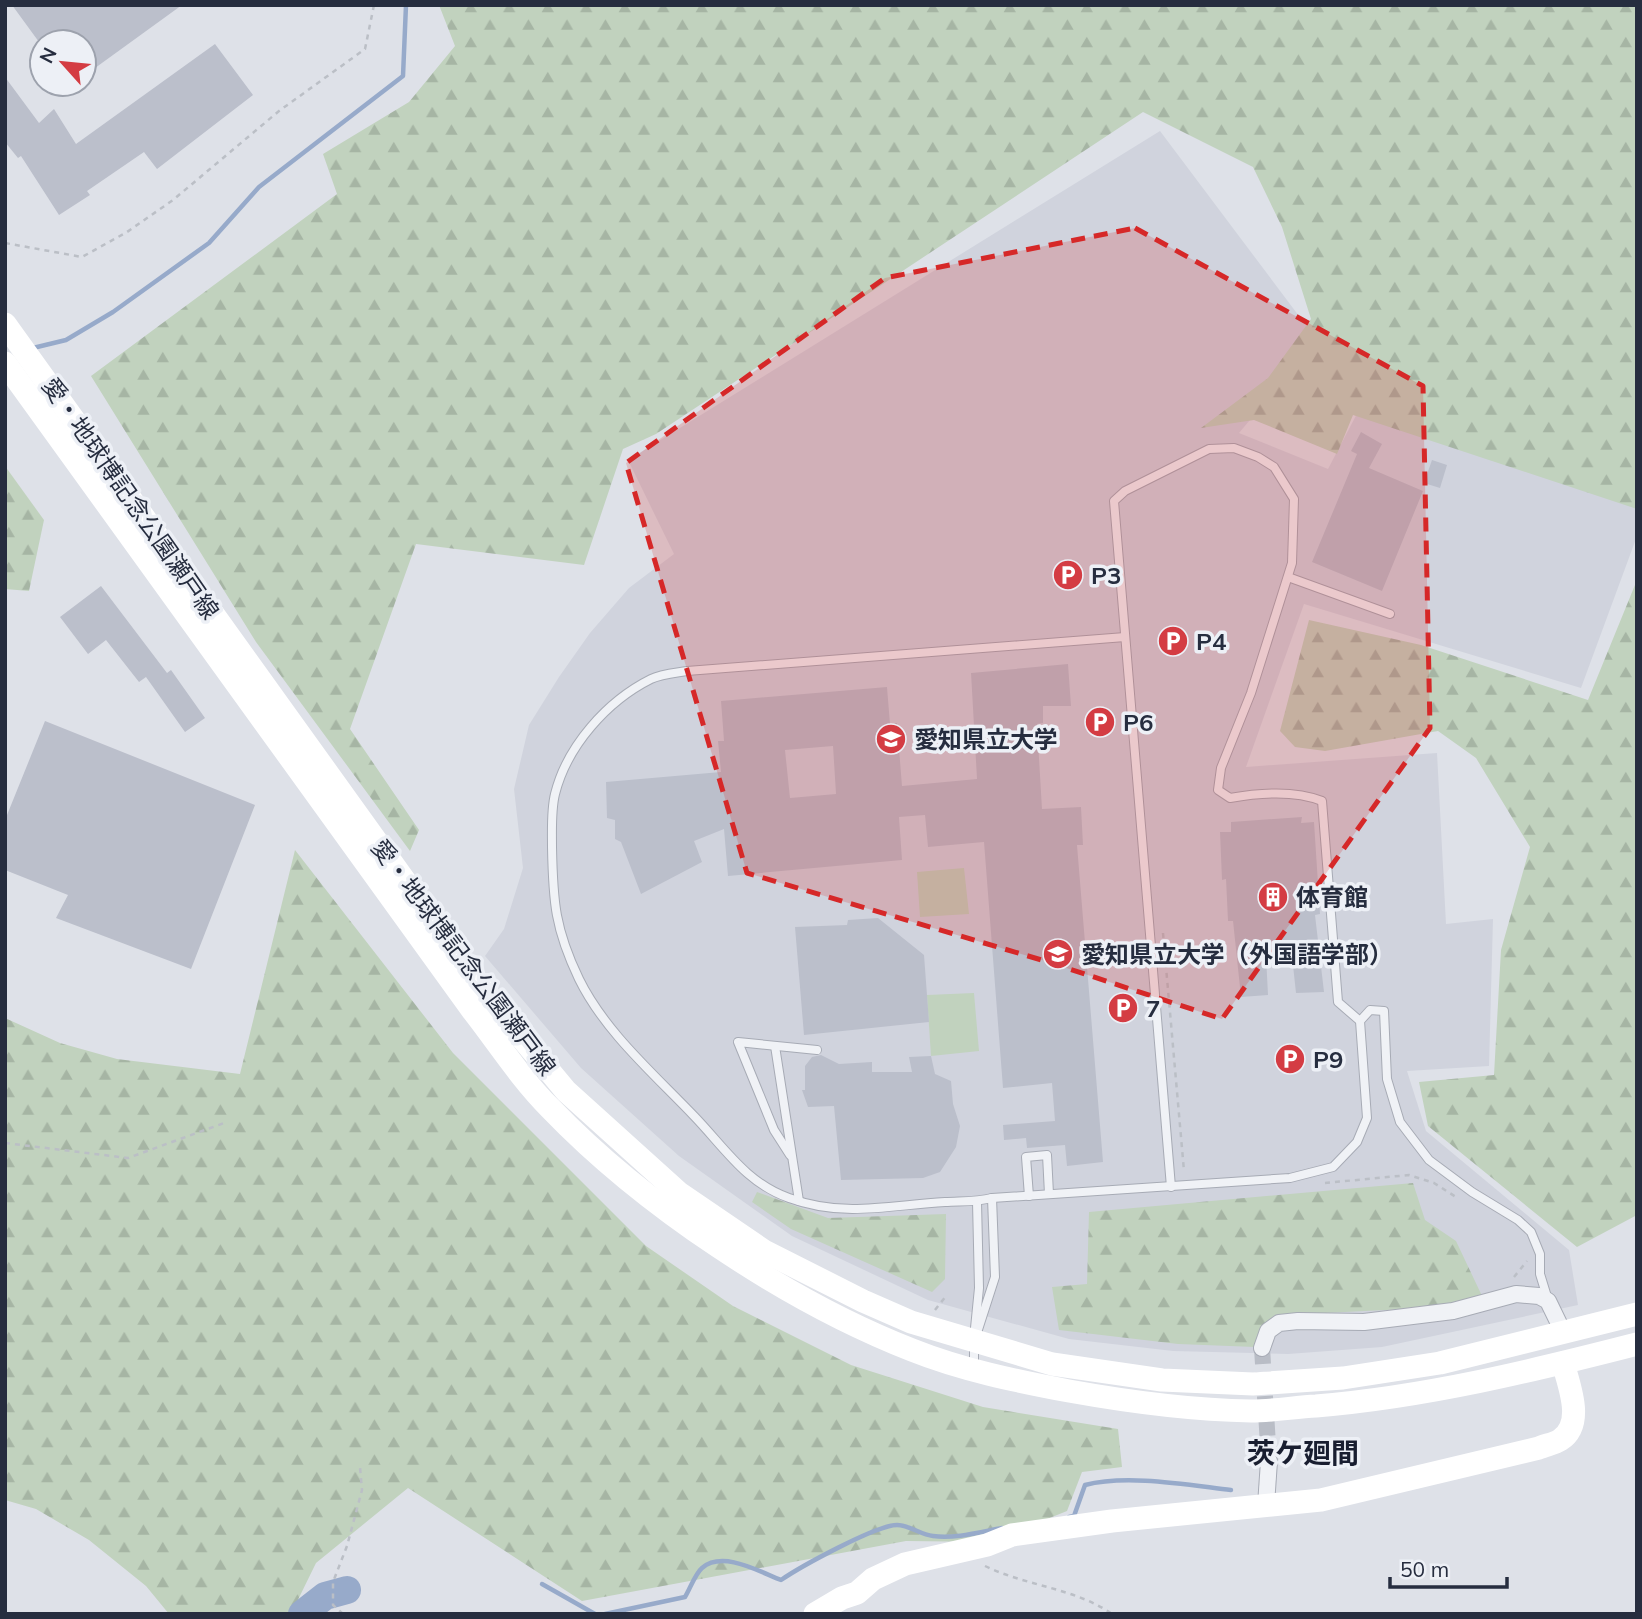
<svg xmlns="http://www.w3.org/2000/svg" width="1642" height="1619" font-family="Mulish,'Noto Sans JP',sans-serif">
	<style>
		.built { fill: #d0d3dd }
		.grass { fill: #c1d2be }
		.forest { fill: url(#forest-firs) }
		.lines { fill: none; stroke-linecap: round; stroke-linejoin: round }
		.stream { stroke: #97aaca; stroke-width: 4.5 }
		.river { stroke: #97aaca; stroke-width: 28 }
		.building { fill: #bbbfcb; fill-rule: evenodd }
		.street-tunnel { stroke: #b9bdc6; stroke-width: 16; stroke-dasharray: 16 8; stroke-linecap: butt }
		.lane-casing { stroke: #a7abb5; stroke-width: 10 }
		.street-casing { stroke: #a7abb5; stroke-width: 18 }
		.path { stroke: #bbbfc6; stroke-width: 2.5; stroke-dasharray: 5 5; stroke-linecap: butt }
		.lane { stroke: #f0f2f6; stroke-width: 8 }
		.street { stroke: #f0f2f6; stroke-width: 16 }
		.secondary { stroke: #fff; stroke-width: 23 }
		.marked { fill: #d62828; fill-opacity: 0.2; stroke: #d62828; stroke-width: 5; stroke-dasharray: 14 9; stroke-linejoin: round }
		.labels { text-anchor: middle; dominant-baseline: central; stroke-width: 7; stroke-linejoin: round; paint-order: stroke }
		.street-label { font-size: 24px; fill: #262d3f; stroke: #edf0f6 }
		.poi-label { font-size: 24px; font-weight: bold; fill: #262d3f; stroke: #edf0f6; text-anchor: start }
		.quarter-label { font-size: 28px; font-weight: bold; fill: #191e30; stroke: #edf0f6 }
	</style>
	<defs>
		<pattern id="forest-firs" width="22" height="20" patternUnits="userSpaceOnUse" patternTransform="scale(1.75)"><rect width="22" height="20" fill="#c1d2be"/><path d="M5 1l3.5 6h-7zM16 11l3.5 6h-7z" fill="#a6b5a4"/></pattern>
	</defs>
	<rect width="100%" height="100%" fill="#dee1e8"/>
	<path class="built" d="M 1160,131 L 1317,340 L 1239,433 L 1328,469 L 1361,406 L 1637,497 L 1637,536 L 1581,688 L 1304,604 L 1246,767 L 1437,753 L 1446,924 L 1493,919 L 1489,1066 L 1407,1071 L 1426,1131 L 1569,1250 L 1578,1305 L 1382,1347 L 1288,1354 L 1173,1351 L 1069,1339 L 928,1300 L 792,1236 L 679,1156 L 581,1068 L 485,956 L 504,929 L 523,868 L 514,789 L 529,725 L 559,677 L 590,633 L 629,588 L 674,554 L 628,460 Z"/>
	<g class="grass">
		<path d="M 964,868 L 969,914 L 920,917 L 917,872 Z"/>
		<path d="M 974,993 L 979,1051 L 931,1056 L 927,995 Z"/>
	</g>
	<g class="forest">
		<path d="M 439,5 L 1637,5 L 1637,509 L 1353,415 L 1337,454 L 1254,420 L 1201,428 L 1268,378 L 1311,319 L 1282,227 L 1253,167 L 1143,112 L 656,434 L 623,449 L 584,565 L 416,544 L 350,729 L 419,830 L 410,851 L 256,642 L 91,376 L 337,194 L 323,154 L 409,102 L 455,46 Z"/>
		<path d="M 5,466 L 44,520 L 29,591 L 5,589 Z"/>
		<path d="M 1637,580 L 1637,1215 L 1577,1247 L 1428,1126 L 1419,1082 L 1494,1075 L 1501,950 L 1530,847 L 1476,758 L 1438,731 L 1325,751 L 1295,747 L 1280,731 L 1309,620 L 1421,645 L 1588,700 Z"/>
		<path d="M 295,850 L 453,1053 L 646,1246 L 733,1306 L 851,1365 L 983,1407 L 1118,1429 L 1122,1467 L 1082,1472 L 1067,1511 L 990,1542 L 906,1541 L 582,1601 L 408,1488 L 316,1563 L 291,1614 L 169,1614 L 146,1586 L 89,1540 L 36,1509 L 5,1500 L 5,1018 L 60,1043 L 117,1059 L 240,1074 Z"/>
		<path d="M 1413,1183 L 1425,1220 L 1456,1241 L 1483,1298 L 1446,1307 L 1285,1315 L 1255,1347 L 1178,1344 L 1059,1330 L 1052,1287 L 1087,1284 L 1089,1212 Z"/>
		<path d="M 757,1192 L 828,1218 L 946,1214 L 945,1279 L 932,1292 L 791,1229 L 752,1202 Z"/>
	</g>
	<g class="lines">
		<g class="stream">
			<path d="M 33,348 L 66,340 L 113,312 L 209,243 L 259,187 L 403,76 L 406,5"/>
			<path d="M 1069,1517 L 1074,1516 L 1085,1485 C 1127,1474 1188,1485 1231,1490"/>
			<path d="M 542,1584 L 595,1614"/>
			<path d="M 605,1614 L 685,1597 C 690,1589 695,1574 702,1568 C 723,1550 760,1572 781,1580 C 800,1567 876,1525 897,1525 C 909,1525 921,1535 933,1536 C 955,1539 980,1532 1002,1528"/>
		</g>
		<path class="river" d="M 302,1614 L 325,1596 L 347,1590"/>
	</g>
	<g class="building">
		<path d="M 12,5 L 182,5 L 84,76 L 84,42 L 39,42 Z"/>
		<path d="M 215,44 L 253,95 L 157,169 L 144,152 L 87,191 L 90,195 L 59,215 L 21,156 L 18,158 L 5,142 L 5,77 L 39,123 L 54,109 L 76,144 Z"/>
		<path d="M 1361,432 L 1382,444 L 1369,468 L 1423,491 L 1382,591 L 1312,562 L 1357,454 L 1351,451 Z"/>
		<path d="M 1432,460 L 1447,465 L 1440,488 L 1424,483 Z"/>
		<path d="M 101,586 L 167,673 L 171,670 L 205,718 L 185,732 L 146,677 L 139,682 L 106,640 L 88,654 L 60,617 Z"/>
		<path d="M 1068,664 L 1071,706 L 1043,706 L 1043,723 L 1037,724 L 1042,809 L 1081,807 L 1083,845 L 1077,845 L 1103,1162 L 1067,1166 L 1065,1145 L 1027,1148 L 1026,1138 L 1004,1140 L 1003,1125 L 1055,1121 L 1052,1083 L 1003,1088 L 984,842 L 928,847 L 925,815 L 899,817 L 902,860 L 728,876 L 724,829 L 694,841 L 702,862 L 641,894 L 621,842 L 615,839 L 615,820 L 607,818 L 606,782 L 721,772 L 718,741 L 724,741 L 721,701 L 887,687 L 890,724 L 897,723 L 902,786 L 977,779 L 971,673 ZM 833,746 L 836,794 L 790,798 L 785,750 Z"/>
		<path d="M 45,721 L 255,805 L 191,969 L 56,918 L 68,895 L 5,870 L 5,820 Z"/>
		<path d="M 1302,817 L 1301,823 L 1314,822 L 1320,914 L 1315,915 L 1324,992 L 1296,993 L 1292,956 L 1266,956 L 1268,995 L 1241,997 L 1233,921 L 1228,921 L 1226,879 L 1222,880 L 1220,832 L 1231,832 L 1231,822 Z"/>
		<path d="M 878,918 L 924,955 L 929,1022 L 804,1035 L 795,927 L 847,925 L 848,920 Z"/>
		<path d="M 821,1055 L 839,1064 L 872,1062 L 872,1072 L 912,1072 L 909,1057 L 931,1056 L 935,1074 L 951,1081 L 953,1104 L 960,1126 L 956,1147 L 940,1172 L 923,1178 L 841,1180 L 834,1106 L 808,1107 L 802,1090 L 805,1090 L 805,1066 L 812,1057 Z"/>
	</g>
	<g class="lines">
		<path class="street-tunnel" d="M 1262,1348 L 1269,1461"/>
		<g class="lane-casing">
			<g id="lane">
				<path d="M 1288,577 L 1390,614"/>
				<path d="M 1125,637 L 687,671 C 675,673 661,674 651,679 C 607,701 567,746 555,794 C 551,810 552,830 552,847 C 553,902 555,929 579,979 C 605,1032 654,1074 694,1116 C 724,1147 746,1183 789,1198 C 844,1218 889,1205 945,1202 C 962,1201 976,1202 992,1198 L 1290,1178 L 1333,1167 L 1357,1142 L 1367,1118 L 1360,1021 L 1370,1010 L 1384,1011 L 1387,1079 L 1400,1122 L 1429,1160 L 1472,1192 L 1518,1220 L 1531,1232 L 1540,1254 L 1540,1274 L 1548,1300"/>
				<path d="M 775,1046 L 799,1201"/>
				<path d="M 790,1155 L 774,1130 L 738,1042 L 817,1050"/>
				<path d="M 1171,1187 L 1114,501 L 1125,491 L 1209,449 L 1234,448 L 1258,457 L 1274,467 L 1294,499 L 1292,563 L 1251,693 L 1221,768 L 1218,790 L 1230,798 C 1258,793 1295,790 1322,801 L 1338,1002 L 1360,1021"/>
				<path d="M 1029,1196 L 1026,1157 L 1047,1155 L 1049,1194"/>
				<path d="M 975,1328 L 979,1288 L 977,1202"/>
				<path d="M 974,1366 L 974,1342 L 995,1277 L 992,1198"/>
			</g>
		</g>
		<g class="street-casing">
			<g id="street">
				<path d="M 1262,1348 L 1268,1331 L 1279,1323 L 1298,1321 L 1364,1322 L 1453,1311 L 1516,1294 L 1539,1296 L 1548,1301 L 1564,1334"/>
				<path d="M 1266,1505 L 1269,1461"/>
			</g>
		</g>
		<g class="path">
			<path d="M 5,243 L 82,257 L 127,232 L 173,200 L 279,111 L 365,49 L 374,5"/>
			<path d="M 1163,933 L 1184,1171"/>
			<path d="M 5,1143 L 128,1158 L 224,1123"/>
			<path d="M 1325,1183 L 1409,1175 L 1434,1183 L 1456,1197"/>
			<path d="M 1514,1277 L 1527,1261"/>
			<path d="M 935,1310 L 946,1296"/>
			<path d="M 985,1566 C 1026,1586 1075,1588 1112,1614"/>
			<path d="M 343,1614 L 333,1605 L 333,1582 L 347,1546 L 362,1490 L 360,1467"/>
		</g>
		<use href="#lane" class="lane"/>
		<use href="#street" class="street"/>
		<g class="secondary">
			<path d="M 5,324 L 491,1001 L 566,1091 L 679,1193 L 764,1251 L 863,1301 L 911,1322 L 1052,1364 L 1162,1380 L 1253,1384 L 1343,1378 L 1440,1363 L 1637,1314"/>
			<path d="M 5,363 L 473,1011 C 498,1043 521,1079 550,1108 C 643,1205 787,1301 912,1350 C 962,1370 1016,1381 1069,1391 C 1130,1402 1190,1410 1251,1411 C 1273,1411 1295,1407 1316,1406 C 1425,1397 1532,1371 1637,1344"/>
			<path d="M 815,1614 L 842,1598 L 857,1593 L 873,1579 L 905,1564 L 987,1545 L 1012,1535 L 1112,1521 L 1321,1500 L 1539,1448 C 1545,1445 1554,1444 1560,1440 C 1585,1424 1569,1386 1563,1363"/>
		</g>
	</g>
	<path class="marked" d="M 1135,228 L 1423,386 L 1430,728 L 1222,1019 L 1045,961 L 747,873 L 626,463 L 885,278 Z"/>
	<defs>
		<g id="parking-disc" transform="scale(1.575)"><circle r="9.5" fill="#d43c43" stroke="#edf0f6"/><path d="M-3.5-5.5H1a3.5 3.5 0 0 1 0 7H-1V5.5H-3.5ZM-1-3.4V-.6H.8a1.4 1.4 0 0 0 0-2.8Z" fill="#fff"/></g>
		<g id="university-disc" transform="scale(1.575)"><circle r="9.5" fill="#d43c43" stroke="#edf0f6"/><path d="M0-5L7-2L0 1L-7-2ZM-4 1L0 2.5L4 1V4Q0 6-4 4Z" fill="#fff"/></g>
		<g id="building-disc" transform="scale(1.575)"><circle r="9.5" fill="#d43c43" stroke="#edf0f6"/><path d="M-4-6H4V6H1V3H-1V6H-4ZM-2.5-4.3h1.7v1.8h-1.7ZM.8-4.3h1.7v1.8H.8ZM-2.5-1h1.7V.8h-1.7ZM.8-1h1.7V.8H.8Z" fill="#fff"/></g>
	</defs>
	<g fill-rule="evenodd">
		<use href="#parking-disc" x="1068" y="575"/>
		<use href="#parking-disc" x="1173" y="641"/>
		<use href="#parking-disc" x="1100" y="722"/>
		<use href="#university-disc" x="891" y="739"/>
		<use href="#building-disc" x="1273" y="897"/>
		<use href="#university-disc" x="1058" y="954"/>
		<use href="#parking-disc" x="1123" y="1008"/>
		<use href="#parking-disc" x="1290" y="1059"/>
	</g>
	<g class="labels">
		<g class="street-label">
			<text transform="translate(131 498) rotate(55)">愛・地球博記念公園瀬戸線</text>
			<text transform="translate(464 957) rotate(53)">愛・地球博記念公園瀬戸線</text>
		</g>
		<g class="poi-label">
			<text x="1091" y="575">P3</text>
			<text x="1196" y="641">P4</text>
			<text x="1123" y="722">P6</text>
			<text x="914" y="739">愛知県立大学</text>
			<text x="1296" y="897">体育館</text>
			<text x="1081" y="954">愛知県立大学（外国語学部）</text>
			<text x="1146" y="1008">7</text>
			<text x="1313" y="1059">P9</text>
		</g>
		<g class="quarter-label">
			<text x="1303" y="1452">茨ケ廻間</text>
		</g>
	</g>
	<rect width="1642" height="1619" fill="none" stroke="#262d3f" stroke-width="14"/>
	<g transform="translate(63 63) rotate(297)"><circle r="33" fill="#edf0f6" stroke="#9da2ad" stroke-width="2"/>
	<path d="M0-5L12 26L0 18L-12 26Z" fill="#d43c43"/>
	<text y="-10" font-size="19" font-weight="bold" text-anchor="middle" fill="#262d3f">N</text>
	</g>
	<path d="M1390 1577v10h117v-10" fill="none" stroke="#262d3f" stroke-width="3.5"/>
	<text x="1400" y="1577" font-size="21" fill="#262d3f" stroke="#edf0f6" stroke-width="5" paint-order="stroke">50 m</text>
</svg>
